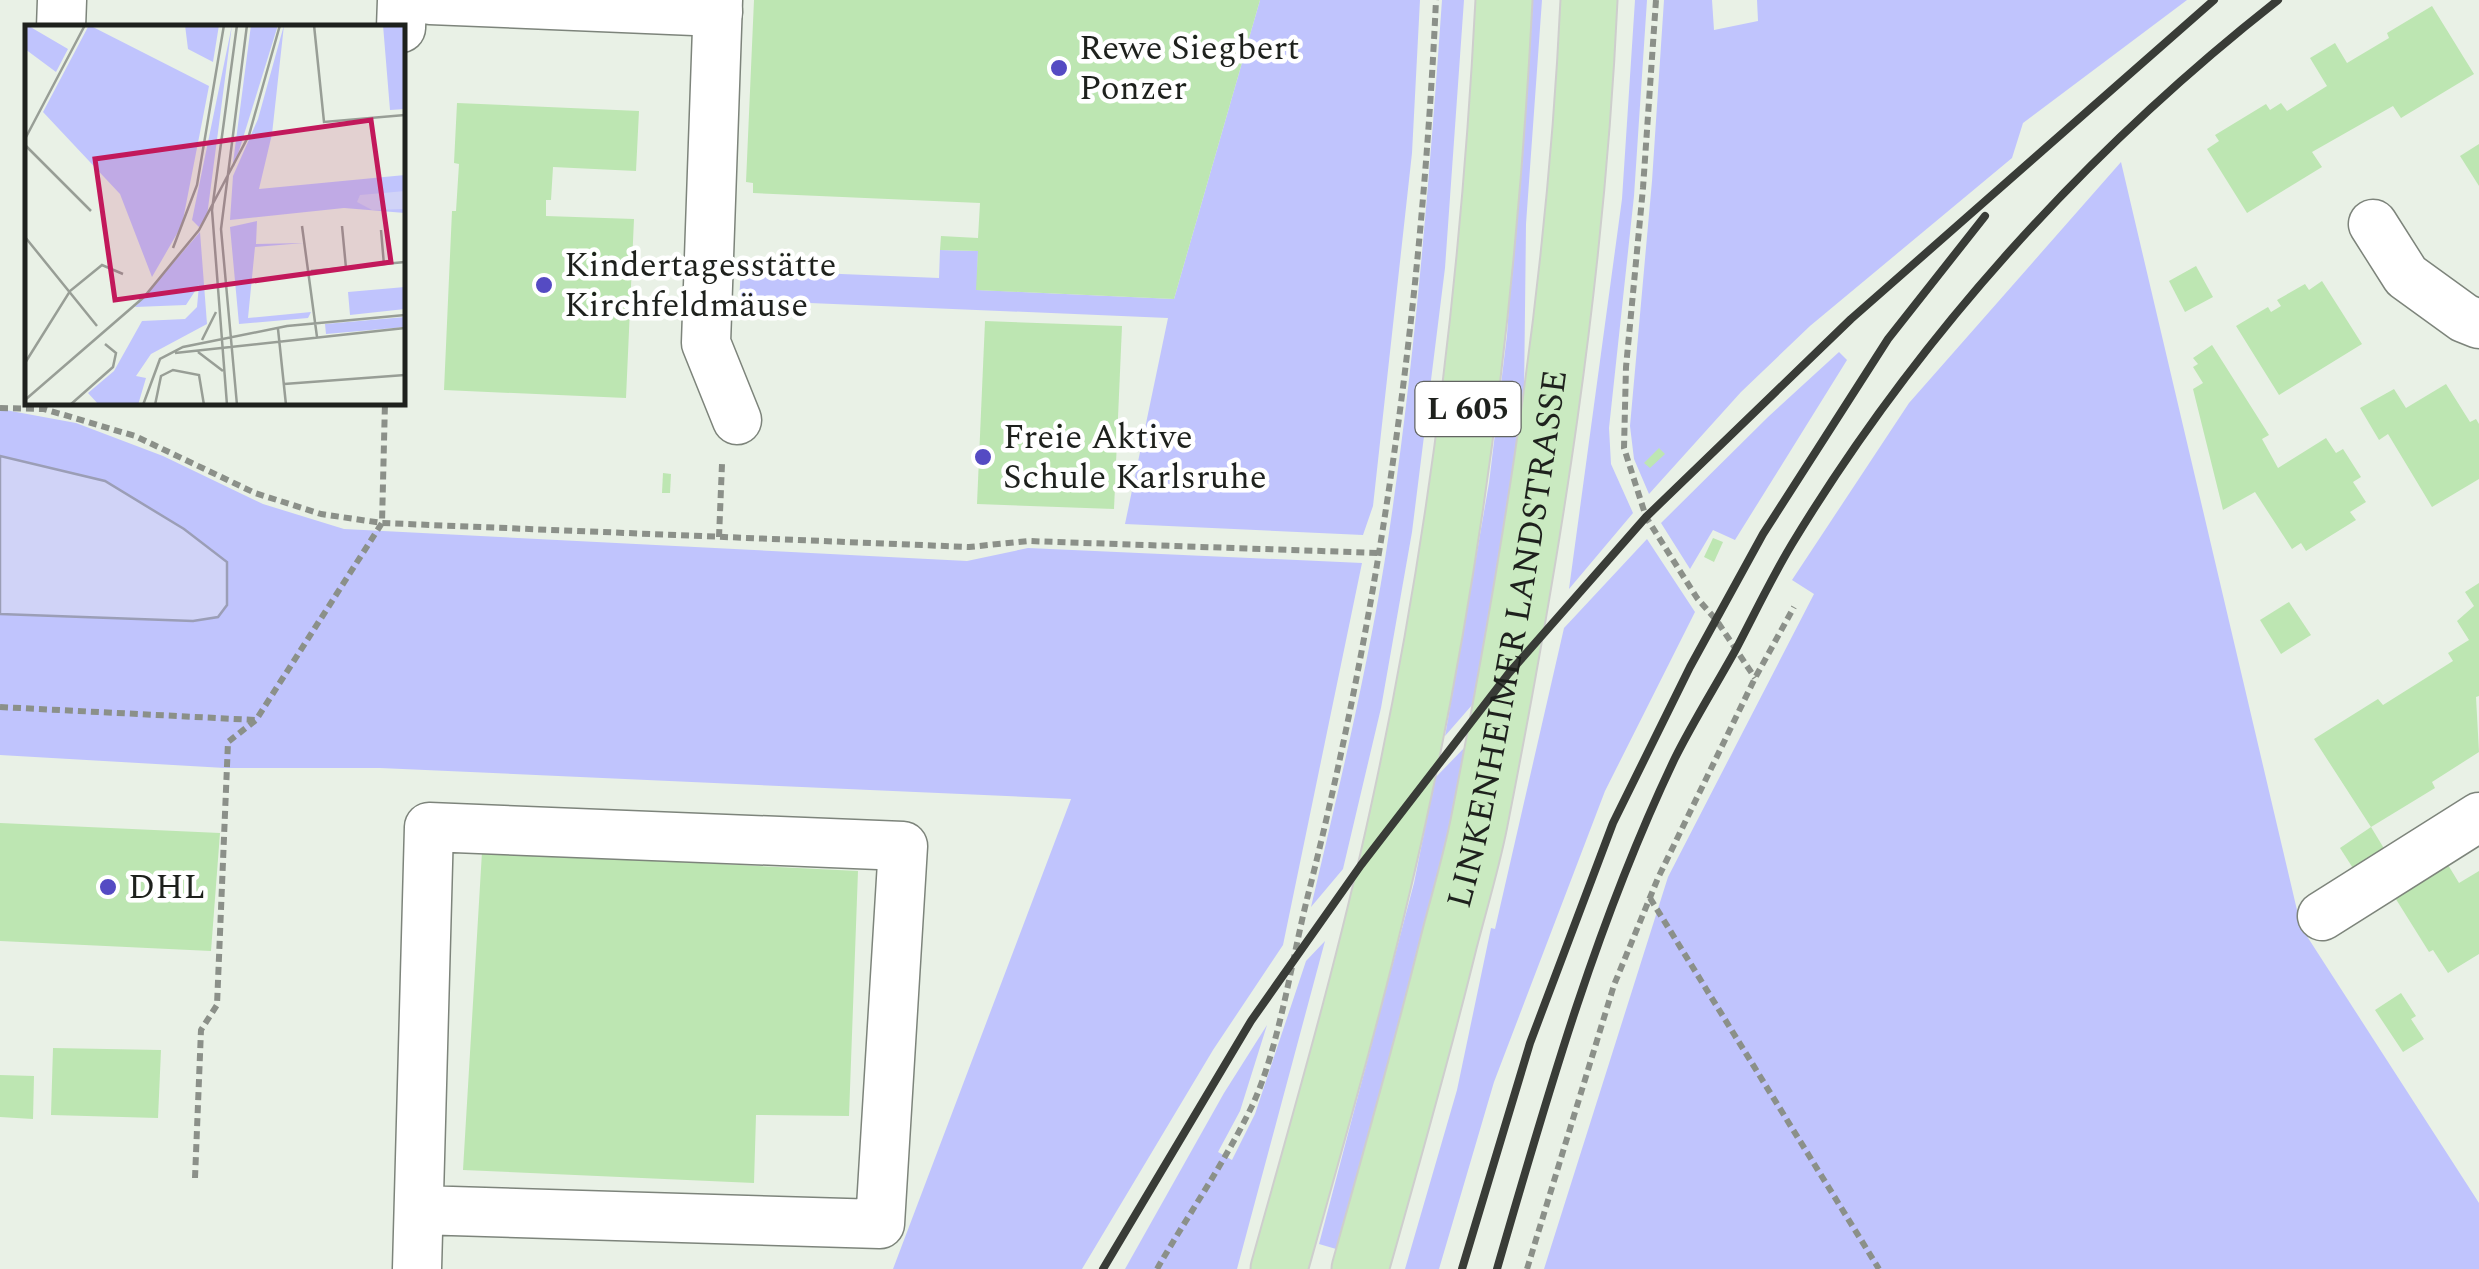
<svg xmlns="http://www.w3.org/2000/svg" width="2479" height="1269" font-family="Spectral,serif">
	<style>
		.green { fill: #c0c4fd }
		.water { fill: #d0d3f7; stroke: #9b9eb6; stroke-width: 2.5 }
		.building { fill: #bde6b2 }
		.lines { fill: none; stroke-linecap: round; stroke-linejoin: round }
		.minor-casing { stroke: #7d847b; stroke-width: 51 }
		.major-casing { stroke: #cececd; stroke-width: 59 }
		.path { stroke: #8b9089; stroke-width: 6; stroke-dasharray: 8 5; stroke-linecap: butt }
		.minor { stroke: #fff; stroke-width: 48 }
		.major { stroke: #caeac1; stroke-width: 55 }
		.rail { stroke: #393c37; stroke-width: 8 }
		.poi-dot { fill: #554bc3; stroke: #fff; stroke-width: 4 }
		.labels { text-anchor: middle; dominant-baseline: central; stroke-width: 9; stroke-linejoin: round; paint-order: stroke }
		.shield { fill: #fff; stroke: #626461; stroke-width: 2.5 }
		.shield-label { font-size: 32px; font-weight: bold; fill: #1e211d }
		.poi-label { font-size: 35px; fill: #1e211d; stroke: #fff; text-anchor: start }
		.street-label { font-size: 35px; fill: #1e211d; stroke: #fff }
		.inset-road { fill: none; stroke: #989e96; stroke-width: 2.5 }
		.view { fill: #c2185b; fill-opacity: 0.15; stroke: #c2185b; stroke-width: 5 }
		.inset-edge { fill: none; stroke: #1e211d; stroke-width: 5 }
	</style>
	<rect width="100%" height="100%" fill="#e9f1e6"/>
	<g class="green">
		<path d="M 1260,0 L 1420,0 L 1412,153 L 1373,506 L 1363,535 L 1125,524 L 1168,318 L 739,300 L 741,270 L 939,278 L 940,250 L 978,251 L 977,290 L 1174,299 Z"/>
		<path d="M 1442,0 L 1464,0 L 1445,268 L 1412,532 L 1381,708 L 1343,869 L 1311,907 C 1338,792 1366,676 1385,559 C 1414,374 1429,186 1442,0 Z"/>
		<path d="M 1529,0 L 1542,0 L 1526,224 L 1524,396 L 1517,464 L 1479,697 L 1445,736 L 1489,483 L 1507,335 Z"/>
		<path d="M 1635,0 L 1647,0 L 1634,196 L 1609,428 L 1611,464 L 1633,513 L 1569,589 L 1622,199 Z"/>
		<path d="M 1664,0 L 1712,0 L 1714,30 L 1758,21 L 1757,0 L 2187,0 L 2023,123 L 2012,158 L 1810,326 L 1741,392 L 1649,494 L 1634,459 L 1630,426 L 1652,181 Z"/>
		<path d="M 2121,162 L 2301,927 L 2479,1203 L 2479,1269 L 1544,1269 L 1668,877 L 1814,594 L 1792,580 L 1909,403 Z"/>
		<path d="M 1839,352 L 1847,360 L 1735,540 L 1713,530 L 1690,569 L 1661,523 L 1768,417 Z"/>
		<path d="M 0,409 L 76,423 L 163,456 L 263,504 L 344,529 L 967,561 L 1028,548 L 1362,563 L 1283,945 L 1213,1050 L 1082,1269 L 893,1269 L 1071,799 L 380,768 L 225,768 L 0,755 Z"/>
		<path d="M 1647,539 L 1695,612 L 1605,791 L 1494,1082 L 1439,1269 L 1405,1269 L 1457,1090 L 1491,928 L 1495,929 L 1564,628 Z"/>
		<path d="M 1466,746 L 1443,858 L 1343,1251 L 1319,1244 L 1414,883 L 1435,778 Z"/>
		<path d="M 1325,941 L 1237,1269 L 1125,1269 L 1224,1093 L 1267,1025 L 1240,1111 L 1218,1152 L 1232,1160 L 1255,1114 L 1306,961 Z"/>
	</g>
	<path class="water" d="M 0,456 L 105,481 L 184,529 L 227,562 L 227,605 L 218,617 L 193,621 L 0,614 Z"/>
	<g class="building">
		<path d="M 754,0 L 1260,0 L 1174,299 L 976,290 L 978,251 L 940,250 L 941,236 L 978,238 L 980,203 L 753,193 L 753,183 L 746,182 Z"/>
		<path d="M 2432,6 L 2474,74 L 2401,118 L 2393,106 L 2312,152 L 2322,167 L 2247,213 L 2207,149 L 2219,141 L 2215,135 L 2266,104 L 2270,110 L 2281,103 L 2287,111 L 2327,86 L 2310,58 L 2335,43 L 2347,63 L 2389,38 L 2387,33 Z"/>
		<path d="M 457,103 L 639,111 L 636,171 L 553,167 L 551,200 L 546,200 L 546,216 L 634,219 L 626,398 L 444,390 L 452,211 L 456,211 L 459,164 L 454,163 Z"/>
		<path d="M 2479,144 L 2479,186 L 2460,156 Z"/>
		<path d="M 2196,266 L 2213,297 L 2185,312 L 2169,281 Z"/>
		<path d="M 2322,281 L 2362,344 L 2279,395 L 2236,326 L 2268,307 L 2271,312 L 2281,306 L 2277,300 L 2305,284 L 2309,290 Z"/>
		<path d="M 985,321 L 1122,326 L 1114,509 L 977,504 Z"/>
		<path d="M 2212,345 L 2269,435 L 2262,439 L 2278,468 L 2326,438 L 2336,453 L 2343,449 L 2361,477 L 2353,482 L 2366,502 L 2350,512 L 2356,520 L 2306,551 L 2301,543 L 2292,549 L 2255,492 L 2223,510 L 2193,389 L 2203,383 L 2193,367 L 2198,364 L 2193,358 Z"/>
		<path d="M 2446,384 L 2470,422 L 2476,419 L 2479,424 L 2479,479 L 2432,507 L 2388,434 L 2379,440 L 2360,408 L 2394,389 L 2406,408 Z"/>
		<path d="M 1659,448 L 1665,454 L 1650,468 L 1644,463 Z"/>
		<path d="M 663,473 L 671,474 L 670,493 L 662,493 Z"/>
		<path d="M 1713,538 L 1723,542 L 1714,562 L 1704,557 Z"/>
		<path d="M 2479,583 L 2479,696 L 2476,697 L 2479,752 L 2432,782 L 2435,788 L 2371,827 L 2314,739 L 2378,699 L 2383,705 L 2453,661 L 2448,653 L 2469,640 L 2457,621 L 2474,606 L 2465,592 Z"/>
		<path d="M 2289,602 L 2311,635 L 2281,654 L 2260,620 Z"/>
		<path d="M 0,823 L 220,833 L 211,951 L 0,941 Z"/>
		<path d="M 2371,827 L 2391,860 L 2360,879 L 2340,848 Z"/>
		<path d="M 482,852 L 858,871 L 849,1116 L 756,1115 L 754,1183 L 463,1170 Z"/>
		<path d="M 2442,855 L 2459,883 L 2479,871 L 2479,954 L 2448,973 L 2433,950 L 2429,952 L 2389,888 Z"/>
		<path d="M 2401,993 L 2416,1016 L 2411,1019 L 2424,1039 L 2403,1052 L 2375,1010 Z"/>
		<path d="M 53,1048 L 161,1050 L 158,1118 L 51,1115 Z"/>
		<path d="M 0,1075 L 34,1076 L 33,1119 L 0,1117 Z"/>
	</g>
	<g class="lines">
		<g class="minor-casing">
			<g id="minor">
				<path d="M 430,0 L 718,12"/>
				<path d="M 718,0 L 706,343 L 737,420"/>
				<path d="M 61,28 L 62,0"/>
				<path d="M 401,28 L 402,0"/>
				<path d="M 2373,224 L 2406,276 L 2464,318 L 2479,324"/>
				<path d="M 2322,916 L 2479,817"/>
				<path d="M 417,1269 L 429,827 L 903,846 L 880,1224 L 419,1210"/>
			</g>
		</g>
		<g class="major-casing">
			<g id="major">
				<path d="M 1279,1269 C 1321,1119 1365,968 1398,816 C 1457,548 1490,274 1504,0"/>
				<path id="s1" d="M 1360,1269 C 1391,1160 1422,1051 1449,941 C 1459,902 1471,863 1479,823 C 1533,548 1576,281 1589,0"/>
			</g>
		</g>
		<g class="path">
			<path d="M 1656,0 L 1643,188 L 1626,367 L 1624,448 L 1646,517 L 1697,598 L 1717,621 L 1755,678"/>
			<path d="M 0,408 L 44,409 L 135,436 L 255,493 L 321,514 L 382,523 L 969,547 L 1028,541 L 1380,553"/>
			<path d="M 719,537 L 722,464"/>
			<path d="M 0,707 L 255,720"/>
			<path d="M 1650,898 L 1879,1269"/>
			<path d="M 195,1178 L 201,1030 L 217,1005 L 228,742 L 256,720 L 382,523 L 385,402"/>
			<path d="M 1157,1269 C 1188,1215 1225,1162 1252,1106 C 1279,1049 1292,958 1308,895 C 1382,602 1422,302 1436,0"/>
			<path d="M 1527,1269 L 1614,985 L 1658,878 L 1755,678 L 1794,607"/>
		</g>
		<use href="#minor" class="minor"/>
		<use href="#major" class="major"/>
		<g class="rail">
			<path d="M 1103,1269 L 1251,1021 L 1361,865 L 1509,673 L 1646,517 L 1851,319 L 2214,0"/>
			<path d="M 1462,1269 L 1530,1043 L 1613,823 L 1690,667 L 1763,534 L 1888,339 L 1985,216"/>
			<path d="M 1497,1269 C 1547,1096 1597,921 1675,758 C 1693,722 1715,687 1735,651 C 1754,615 1771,579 1792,544 C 1918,336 2087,150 2278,0"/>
		</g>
	</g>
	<g class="poi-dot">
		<circle cx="1059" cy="68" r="10"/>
		<circle cx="544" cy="285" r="10"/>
		<circle cx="983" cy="457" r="10"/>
		<circle cx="108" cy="887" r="10"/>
	</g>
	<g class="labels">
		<rect class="shield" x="1415.5" y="382" width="105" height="54" rx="8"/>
		<g class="shield-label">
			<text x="1468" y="409">L 605</text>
		</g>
		<g class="poi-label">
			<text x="1079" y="48">Rewe Siegbert<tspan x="1079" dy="40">Ponzer</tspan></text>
			<text x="564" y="265">Kindertagesstätte<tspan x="564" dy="40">Kirchfeldmäuse</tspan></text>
			<text x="1003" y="437">Freie Aktive<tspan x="1003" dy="40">Schule Karlsruhe</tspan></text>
			<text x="128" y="887">DHL</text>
		</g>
		<g class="street-label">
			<text stroke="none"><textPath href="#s1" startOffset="648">LINKENHEIMER LANDSTRASSE</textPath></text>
		</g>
	</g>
	<g transform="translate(25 25)">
		<rect width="380" height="380" fill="#e9f1e6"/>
		<path d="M 2,0 L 43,24 L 31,47 L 0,24 ZM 64,0 L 184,61 L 157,200 L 127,252 L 95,169 L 18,87 ZM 160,0 L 194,0 L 188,37 L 163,24 ZM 207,0 L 182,191 L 174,202 L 167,195 ZM 226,0 L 253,0 L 209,142 L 208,138 ZM 259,0 L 247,109 L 234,164 L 380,150 L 380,188 L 319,183 L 205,195 L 208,151 L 233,94 ZM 358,0 L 380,0 L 380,84 L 365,85 ZM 232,196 L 231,219 L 279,218 L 230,222 L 223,293 L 286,287 L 283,293 L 214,299 L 205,202 ZM 175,207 L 182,299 L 126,329 L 111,351 L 121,353 L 113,380 L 74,380 L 63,368 L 89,346 L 117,296 L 160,294 L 172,282 L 174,260 L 161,280 L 110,282 ZM 380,262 L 380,284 L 325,290 L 323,267 ZM 380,292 L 380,302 L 301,309 L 300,299 Z" fill="#c0c4fd"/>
		<path d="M 380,166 L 380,184 L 347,185 L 332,177 L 335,170 Z" fill="#d0d3f7"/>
		<path class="inset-road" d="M 289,0 L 299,97 L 380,90M 0,114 L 60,0M 0,120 L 66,186M 277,201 L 292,312M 317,201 L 321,243M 356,205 L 359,240M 0,212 L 72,301M 148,223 L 172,160 L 199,0M 286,246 L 380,237M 253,304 L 261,380M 177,315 L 191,287M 173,327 L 198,346M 150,328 L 380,303M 0,338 L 45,266 L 77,240 L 98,249M 259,359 L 380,350M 0,375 L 119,272 L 174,205 L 224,110 L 255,0M 45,380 L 88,342 L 91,328 L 80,319M 118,380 L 135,334 L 158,322 L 262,301 L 380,290M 130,380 L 136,351 L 148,345 L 174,350 L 179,380M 202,380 L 187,185 L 212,0M 212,380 L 196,204 L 222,0"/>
		<path class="view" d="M 346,95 L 366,237 L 90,275 L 70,134 Z"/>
		<rect width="380" height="380" class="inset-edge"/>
	</g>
</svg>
